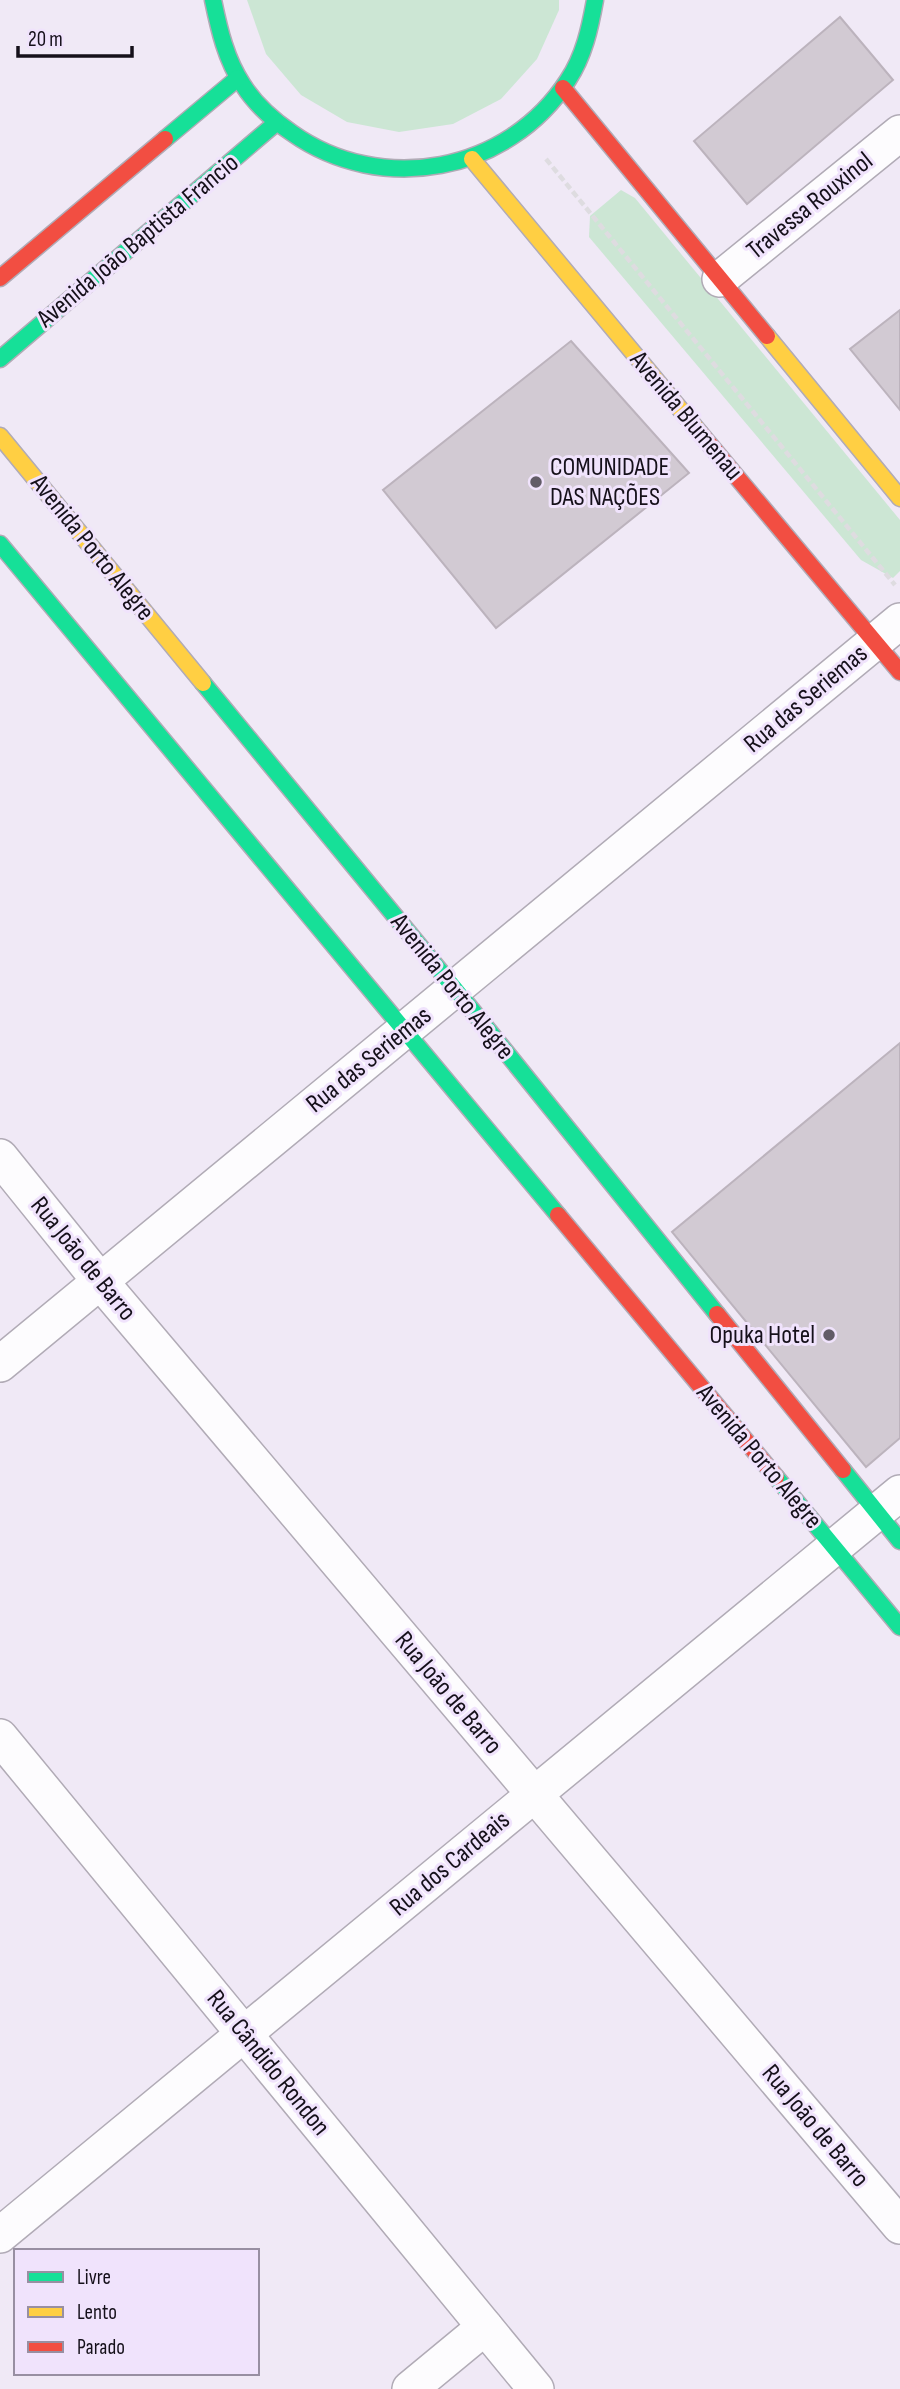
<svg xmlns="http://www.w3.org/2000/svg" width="900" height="2389" font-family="'Sofia Sans Condensed',sans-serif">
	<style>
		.green { fill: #cce6d4 }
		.building { fill: #d2cad3; stroke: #bcb3bd; stroke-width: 2 }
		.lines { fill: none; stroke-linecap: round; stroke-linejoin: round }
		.street-casing { stroke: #b1abb6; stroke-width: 38 }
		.fast-casing { stroke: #b1abb6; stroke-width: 19 }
		.slow-casing { stroke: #b1abb6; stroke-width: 19 }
		.jam-casing { stroke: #b1abb6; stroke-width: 19 }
		.path { stroke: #dedce0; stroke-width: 4.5; stroke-dasharray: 7 3.5; stroke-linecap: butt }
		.street { stroke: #fdfcfe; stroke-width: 35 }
		.fast { stroke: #16e098; stroke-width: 16 }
		.slow { stroke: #ffcf43; stroke-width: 16 }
		.jam { stroke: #f24e42; stroke-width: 16 }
		.poi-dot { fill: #625c67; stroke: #f0e3fc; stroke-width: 2.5 }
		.labels { text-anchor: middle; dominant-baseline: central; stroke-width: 6; stroke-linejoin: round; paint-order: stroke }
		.street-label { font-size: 26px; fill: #15101a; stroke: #f0e3fc }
		.poi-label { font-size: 26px; fill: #15101a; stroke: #f0e3fc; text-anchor: start }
	</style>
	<rect width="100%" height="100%" fill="#f0e9f6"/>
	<g class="green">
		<path d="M 247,0 L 559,0 L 559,10 L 537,59 L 501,99 L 453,124 L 399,132 L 347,122 L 301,95 L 266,54 Z"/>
		<path d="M 621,190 L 635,198 L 900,520 L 900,571 L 893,578 L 861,560 L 589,237 L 590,216 Z"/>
	</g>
	<g class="building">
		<path d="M 840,17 L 893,80 L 747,204 L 694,141 Z"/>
		<path d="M 900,310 L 900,410 L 850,349 Z"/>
		<path d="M 571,341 L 689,473 L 496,628 L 383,490 Z"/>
		<path d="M 900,1043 L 900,1438 L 866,1467 L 672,1232 Z"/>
	</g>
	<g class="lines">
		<g class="street-casing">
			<g id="street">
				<path d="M 720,279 L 900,133"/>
				<path d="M 0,1157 L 100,1281 L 900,2226"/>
				<path d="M 0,1364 L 900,621"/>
				<path d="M 0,1737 L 536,2389"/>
				<path d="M 0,2235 L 900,1493"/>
				<path d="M 410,2389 L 485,2327"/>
			</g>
		</g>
		<g class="fast-casing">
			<g id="fast">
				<path d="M 213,0 C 219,29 226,60 243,85 C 255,104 273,120 292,133 C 381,196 508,173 568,80 C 584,56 590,28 595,0"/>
				<path d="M 165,139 L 238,78"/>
				<path d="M 0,359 L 276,123"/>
				<path d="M 0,544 L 558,1215"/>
				<path d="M 203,683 L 455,989 L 717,1314"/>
				<path d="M 843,1470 L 900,1541"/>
				<path d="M 776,1477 L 900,1627"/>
			</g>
		</g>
		<g class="slow-casing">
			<g id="slow">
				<path d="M 472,159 L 700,433"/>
				<path d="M 767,336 L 900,498"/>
				<path d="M 0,436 L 203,683"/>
			</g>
		</g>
		<g class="jam-casing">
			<g id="jam">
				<path d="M 563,88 L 767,336"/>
				<path d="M 0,278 L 165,139"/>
				<path d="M 700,433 L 900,672"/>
				<path d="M 558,1215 L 776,1477"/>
				<path d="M 717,1314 L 843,1470"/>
			</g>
		</g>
		<path class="path" d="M 546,159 L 895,585"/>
		<use href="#street" class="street"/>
		<use href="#fast" class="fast"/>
		<use href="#slow" class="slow"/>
		<use href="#jam" class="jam"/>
	</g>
	<g class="poi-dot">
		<circle cx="536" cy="482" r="7"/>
		<circle cx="829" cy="1335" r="7"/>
	</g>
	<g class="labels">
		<g class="street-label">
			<text transform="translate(810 206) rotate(-39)">Travessa Rouxinol</text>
			<text transform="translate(138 241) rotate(-40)">Avenida João Baptista Francio</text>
			<text transform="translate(686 416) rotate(50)">Avenida Blumenau</text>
			<text transform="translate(92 548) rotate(51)">Avenida Porto Alegre</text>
			<text transform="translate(806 699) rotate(-40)">Rua das Seriemas</text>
			<text transform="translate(452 987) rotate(51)">Avenida Porto Alegre</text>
			<text transform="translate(369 1060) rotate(-39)">Rua das Seriemas</text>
			<text transform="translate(83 1259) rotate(51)">Rua João de Barro</text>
			<text transform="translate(759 1457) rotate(50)">Avenida Porto Alegre</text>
			<text transform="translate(448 1693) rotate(50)">Rua João de Barro</text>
			<text transform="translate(450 1864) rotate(-40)">Rua dos Cardeais</text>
			<text transform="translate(268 2063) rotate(51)">Rua Cândido Rondon</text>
			<text transform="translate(815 2126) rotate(50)">Rua João de Barro</text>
		</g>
		<g class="poi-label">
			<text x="550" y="467">COMUNIDADE<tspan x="550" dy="30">DAS NAÇÕES</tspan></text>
			<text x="815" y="1335" text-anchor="end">Opuka Hotel</text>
		</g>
	</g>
	<rect x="14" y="2249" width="245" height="126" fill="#f0e3fc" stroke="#988fa2" stroke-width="2"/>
	<rect x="28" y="2272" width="35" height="10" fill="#16e098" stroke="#988fa2" stroke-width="2"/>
	<text x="77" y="2284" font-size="21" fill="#15101a">Livre</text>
	<rect x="28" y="2307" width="35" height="10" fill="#ffcf43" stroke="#988fa2" stroke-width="2"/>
	<text x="77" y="2319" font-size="21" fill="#15101a">Lento</text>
	<rect x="28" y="2342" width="35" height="10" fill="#f24e42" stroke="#988fa2" stroke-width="2"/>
	<text x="77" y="2354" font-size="21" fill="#15101a">Parado</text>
	<path d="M18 46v10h114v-10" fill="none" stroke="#15101a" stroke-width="3.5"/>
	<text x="28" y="46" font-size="21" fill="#15101a" stroke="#f0e3fc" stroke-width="5" paint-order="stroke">20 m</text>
</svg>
